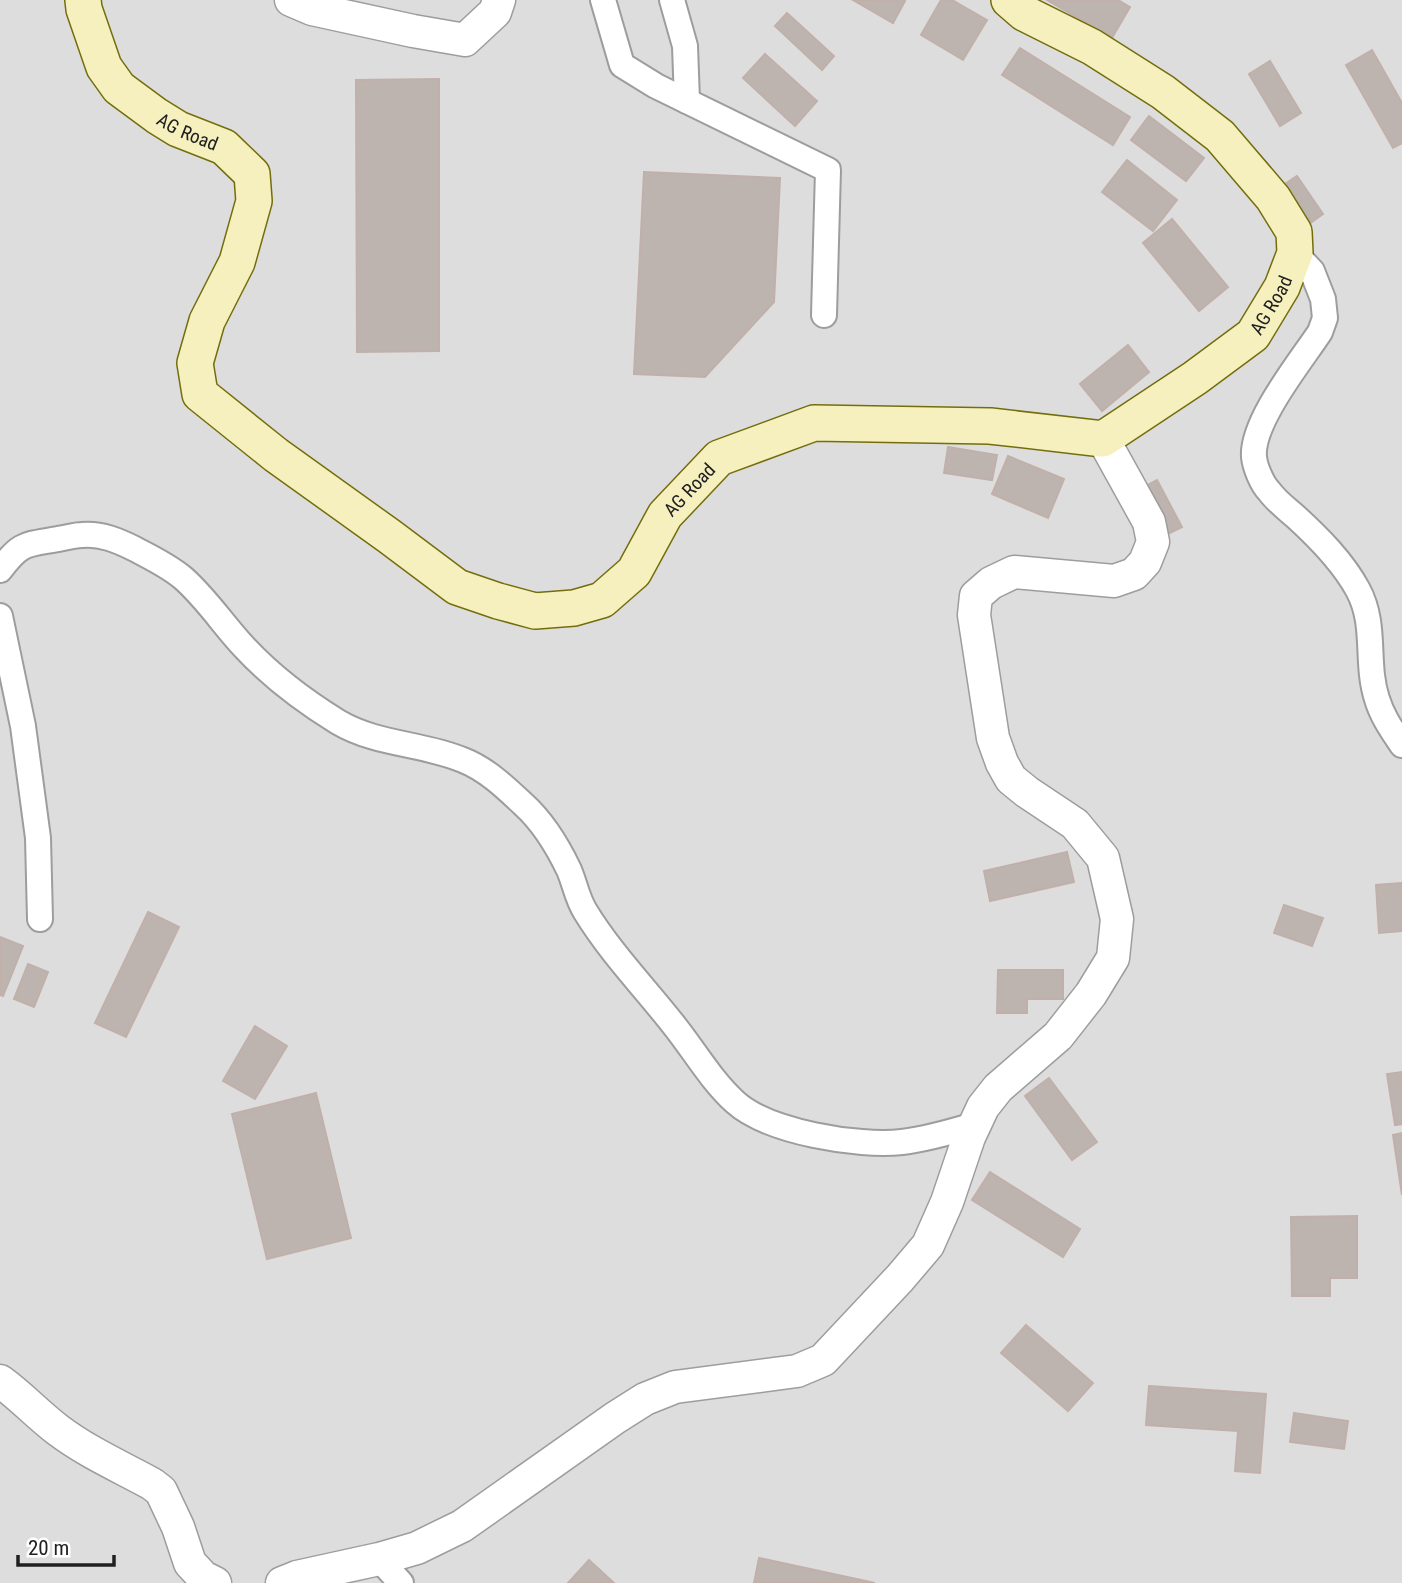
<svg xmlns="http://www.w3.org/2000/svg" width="1402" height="1583" font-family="'Roboto Condensed',sans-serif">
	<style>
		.residential { fill: #dedddd }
		.building { fill: #bdb4b0; stroke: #c1b0aa; stroke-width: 2 }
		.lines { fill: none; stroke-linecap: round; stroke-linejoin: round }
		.minor-casing { stroke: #9d9d9d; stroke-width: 28 }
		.tertiary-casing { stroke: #9d9d9d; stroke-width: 35 }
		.secondary-casing { stroke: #736e0b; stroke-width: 38 }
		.minor { stroke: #fff; stroke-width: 24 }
		.tertiary { stroke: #fff; stroke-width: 32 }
		.secondary { stroke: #f6f0bf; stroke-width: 35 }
		.labels { text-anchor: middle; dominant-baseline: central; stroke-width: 5; stroke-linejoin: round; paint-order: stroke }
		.street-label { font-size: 19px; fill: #202020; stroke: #fff }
	</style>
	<rect width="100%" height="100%" fill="#f0ece7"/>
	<rect class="residential" x="0" y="0" width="1402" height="1583"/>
	<g class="building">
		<path d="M 853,0 L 904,0 L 905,1 L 893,23 Z"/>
		<path d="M 941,0 L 952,0 L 987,20 L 963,60 L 921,35 Z"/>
		<path d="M 1047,0 L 1118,0 L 1130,7 L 1112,38 Z"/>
		<path d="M 787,13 L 834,56 L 822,70 L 775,26 Z"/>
		<path d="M 1020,48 L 1130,117 L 1113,145 L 1002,75 Z"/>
		<path d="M 1372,50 L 1402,103 L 1402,143 L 1393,148 L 1346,65 Z"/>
		<path d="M 765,54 L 817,101 L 795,126 L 743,78 Z"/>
		<path d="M 1270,61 L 1301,113 L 1280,126 L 1249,74 Z"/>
		<path d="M 439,79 L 439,351 L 357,352 L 356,80 Z"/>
		<path d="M 1149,116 L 1204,158 L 1186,181 L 1131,140 Z"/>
		<path d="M 1127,160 L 1177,200 L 1153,231 L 1102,192 Z"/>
		<path d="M 644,172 L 780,178 L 774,302 L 705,377 L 634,374 Z"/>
		<path d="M 1297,176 L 1323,214 L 1302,229 L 1276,190 Z"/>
		<path d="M 1172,219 L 1228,287 L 1199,311 L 1143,243 Z"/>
		<path d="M 1128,345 L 1149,372 L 1102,411 L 1080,384 Z"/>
		<path d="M 948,447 L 997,455 L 992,480 L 944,473 Z"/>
		<path d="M 1008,456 L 1064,479 L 1048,518 L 992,494 Z"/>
		<path d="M 1157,480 L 1182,527 L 1160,538 L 1136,491 Z"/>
		<path d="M 1067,852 L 1074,882 L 990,901 L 984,871 Z"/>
		<path d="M 1402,883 L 1402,931 L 1379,933 L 1376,885 Z"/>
		<path d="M 1284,905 L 1323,918 L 1312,946 L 1274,933 Z"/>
		<path d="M 148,912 L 179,927 L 126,1037 L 95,1023 Z"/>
		<path d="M 0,937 L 23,946 L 3,996 L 0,995 Z"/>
		<path d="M 28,964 L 48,972 L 34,1007 L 14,999 Z"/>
		<path d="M 998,970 L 1063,970 L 1063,999 L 1027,999 L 1027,1013 L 997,1013 Z"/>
		<path d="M 255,1026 L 287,1046 L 255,1099 L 223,1081 Z"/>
		<path d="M 1402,1072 L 1402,1124 L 1395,1125 L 1387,1074 Z"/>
		<path d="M 1049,1078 L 1097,1142 L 1072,1160 L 1025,1096 Z"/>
		<path d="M 316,1093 L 351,1238 L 267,1259 L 232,1114 Z"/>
		<path d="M 1402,1133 L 1402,1195 L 1393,1135 Z"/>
		<path d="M 990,1172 L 1080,1229 L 1063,1257 L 972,1200 Z"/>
		<path d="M 1357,1216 L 1357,1278 L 1330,1278 L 1330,1296 L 1292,1296 L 1291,1217 Z"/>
		<path d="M 1026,1325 L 1093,1383 L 1068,1411 L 1001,1353 Z"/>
		<path d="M 1149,1386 L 1266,1394 L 1260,1473 L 1235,1471 L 1238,1431 L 1146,1425 Z"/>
		<path d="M 1294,1413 L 1348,1421 L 1344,1449 L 1290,1442 Z"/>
		<path d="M 759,1558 L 875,1583 L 754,1583 Z"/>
		<path d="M 589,1560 L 614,1583 L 568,1583 Z"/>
	</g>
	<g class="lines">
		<g class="minor-casing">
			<g id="minor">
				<path d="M 603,0 L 622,65 L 656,86 L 828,170 L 824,315"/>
				<path d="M 672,0 L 685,46 L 687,101"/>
				<path d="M 1295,253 L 1312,271 L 1323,299 L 1325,318 L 1320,332 C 1301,361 1251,422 1254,457 C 1255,467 1262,484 1269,491 C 1276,501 1287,509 1296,517 C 1319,538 1343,562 1358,590 C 1377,625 1365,663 1377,699 C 1382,716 1392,730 1402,745"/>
				<path d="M 0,570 C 21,542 25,545 58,539 C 66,538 74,535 82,535 C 101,533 119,541 135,549 C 152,558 169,566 183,578 C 207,599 224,626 245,648 C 272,677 304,701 338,722 C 377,745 422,743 463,760 C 486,769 505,787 523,804 C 542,821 558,847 569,870 C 575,884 577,898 585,911 C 610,952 643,986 673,1024 C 694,1050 710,1079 735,1102 C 768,1132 858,1147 902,1142 C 926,1139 951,1132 974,1125"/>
				<path d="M 0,616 L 23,726 L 38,838 L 40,919"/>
				<path d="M 379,1559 L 401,1583"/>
			</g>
		</g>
		<g class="tertiary-casing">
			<g id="tertiary">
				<path d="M 291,0 L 312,9 L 413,31 L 465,40 L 495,12 L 499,0"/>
				<path d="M 0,1381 C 21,1396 38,1415 58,1430 C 87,1452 121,1467 152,1484 L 161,1491 L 178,1527 L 190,1563 L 203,1577 L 215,1583"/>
				<path d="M 282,1583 L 297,1577 L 379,1559 L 417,1548 L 462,1526 L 615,1418 L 645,1399 L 675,1387 L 797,1371 L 823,1360 L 900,1278 L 928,1245 L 947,1202 L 969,1137 L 983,1107 L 998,1088 L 1058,1036 L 1091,994 L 1113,958 L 1117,919 L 1103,858 L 1075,824 L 1027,792 L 1011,779 L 1002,763 L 993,738 L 974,615 L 976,596 L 991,583 L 1014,572 L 1114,581 L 1134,574 L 1145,562 L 1153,542 L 1149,522 L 1103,439"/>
			</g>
		</g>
		<g class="secondary-casing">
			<g id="secondary">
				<path id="s1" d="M 83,0 L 84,9 L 104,67 L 119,88 L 157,116 L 178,129 L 224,147 L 252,174 L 254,201 L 237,262 L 207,321 L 195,363 L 200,394 L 276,455 L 389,536 L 457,587 L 498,601 L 535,611 L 574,608 L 602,600 L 634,572 L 665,515 L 719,458 L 814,423 L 990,426 L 1103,439 L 1195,378 L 1253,335 L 1282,287 L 1295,253 L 1294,232 L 1273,198 L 1220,136 L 1163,92 L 1092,47 L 1024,13 L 1009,0"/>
			</g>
		</g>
		<use href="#minor" class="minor"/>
		<use href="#tertiary" class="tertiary"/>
		<use href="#secondary" class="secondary"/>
	</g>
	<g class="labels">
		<g class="street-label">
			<text stroke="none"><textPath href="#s1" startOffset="178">AG Road</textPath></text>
			<text stroke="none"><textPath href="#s1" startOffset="1754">AG Road</textPath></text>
			<text stroke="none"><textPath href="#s1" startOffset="1102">AG Road</textPath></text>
		</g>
	</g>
	<path d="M18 1555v10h96v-10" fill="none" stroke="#202020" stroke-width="3.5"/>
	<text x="28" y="1555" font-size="21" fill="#202020" stroke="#ffffff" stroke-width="5" paint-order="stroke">20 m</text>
</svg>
